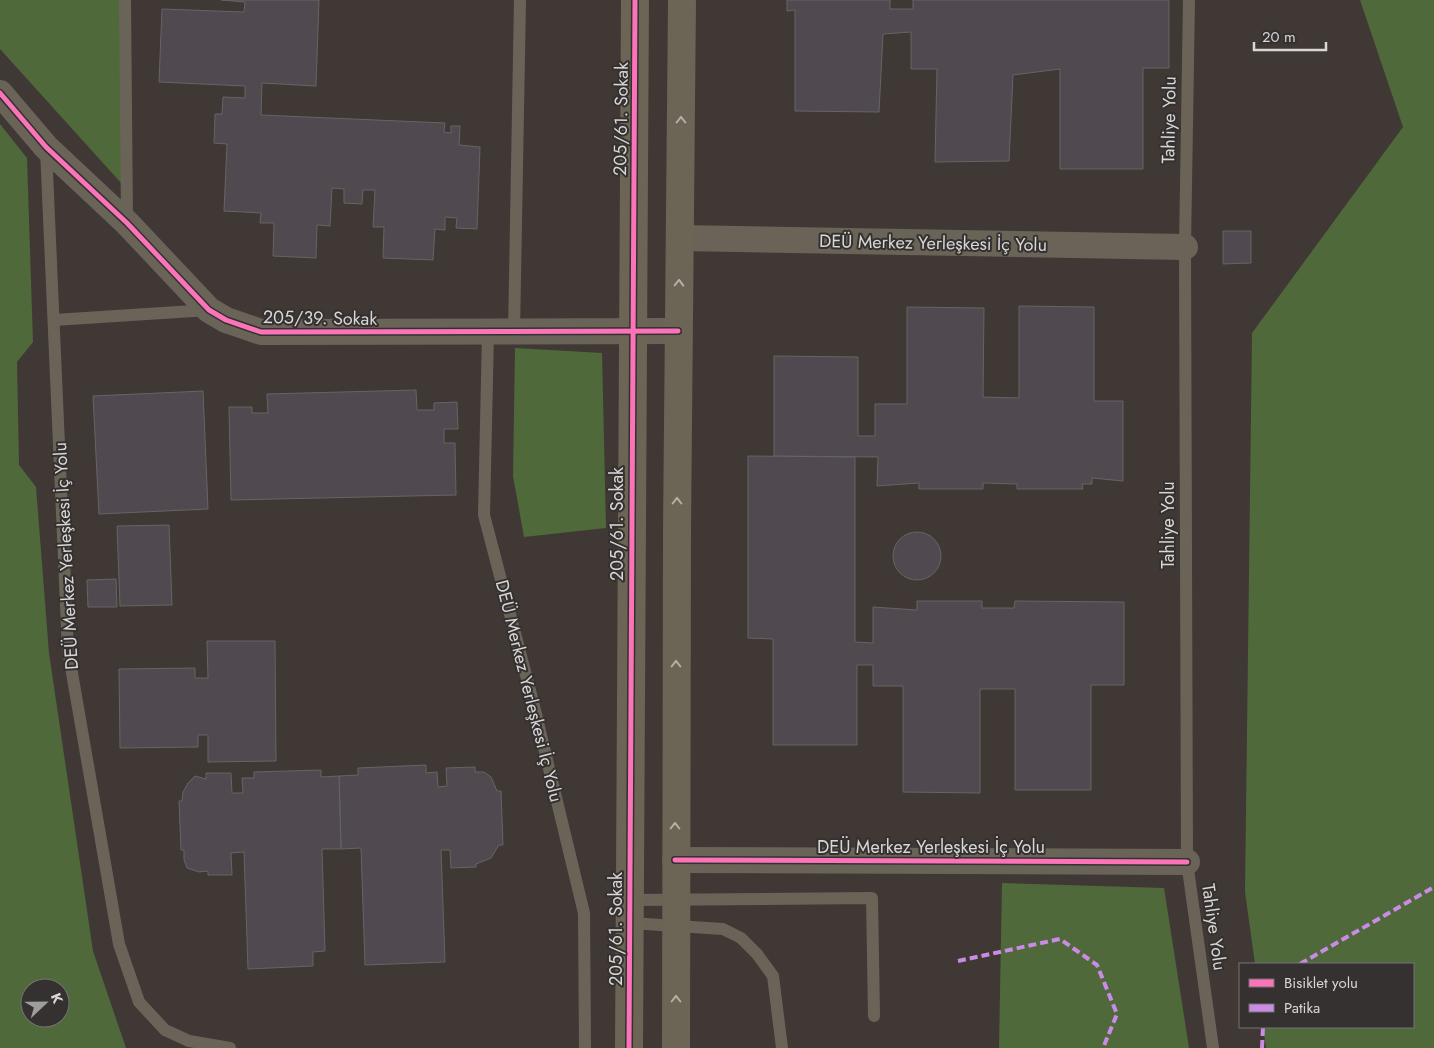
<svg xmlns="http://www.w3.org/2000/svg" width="1434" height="1048" font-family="Jost,sans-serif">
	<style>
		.built { fill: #403834; fill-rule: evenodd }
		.forest { fill: #4f693b; fill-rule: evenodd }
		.building { fill: #514950; stroke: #656564 }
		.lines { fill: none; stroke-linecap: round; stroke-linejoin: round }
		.lane { stroke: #6a6458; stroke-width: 12 }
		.street { stroke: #6a6458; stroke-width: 26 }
		.secondary { stroke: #6c6455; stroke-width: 28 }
		.quiet { stroke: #ca8be6; stroke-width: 4; stroke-dasharray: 8 4; stroke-linecap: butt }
		.cycleway-casing { stroke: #343130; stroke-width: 8 }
		.cycleway { stroke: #fb73b8; stroke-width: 5 }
		.oneway { stroke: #b3afa9 }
		.labels { text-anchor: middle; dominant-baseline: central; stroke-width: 4; stroke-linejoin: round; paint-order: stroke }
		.street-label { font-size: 18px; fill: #d9d7d6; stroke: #343130 }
	</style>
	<rect width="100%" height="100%" fill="#333231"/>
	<path class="built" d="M 0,0 L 1434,0 L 1434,1048 L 0,1048 ZM 1240,964 L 1413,964 L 1413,1027 L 1240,1027 ZM 30,988 L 60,988 L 60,1018 L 30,1018 Z"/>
	<g class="forest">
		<path d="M 0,0 L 125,0 L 131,194 L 0,49 Z"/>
		<path d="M 1360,0 L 1434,0 L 1434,1048 L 1266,1048 L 1263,1027 L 1413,1027 L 1413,964 L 1255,964 L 1245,892 L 1252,333 L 1403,127 Z"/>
		<path d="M 0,124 L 27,158 L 33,342 L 17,362 L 19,465 L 36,487 L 49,653 L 93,951 L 126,1048 L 0,1048 ZM 30,988 L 60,988 L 60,1018 L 30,1018 Z"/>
		<path d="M 515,348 L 602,353 L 606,528 L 524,537 L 513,476 Z"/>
		<path d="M 1002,883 L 1164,888 L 1189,1048 L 999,1048 Z"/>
	</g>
	<g class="building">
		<path d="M 319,0 L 316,86 L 262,83 L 261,115 L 445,123 L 444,132 L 451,133 L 451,126 L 460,126 L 459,145 L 480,147 L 477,229 L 456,228 L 457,218 L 445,217 L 445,230 L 435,229 L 433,260 L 383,258 L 384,227 L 373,227 L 375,190 L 363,190 L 362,204 L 344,203 L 344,189 L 332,188 L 330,226 L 317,225 L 316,258 L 273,256 L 274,223 L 260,223 L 261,213 L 224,211 L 227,144 L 214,143 L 215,114 L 222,114 L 223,97 L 245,98 L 245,86 L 159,82 L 162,9 L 244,12 L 245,2 L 221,0 Z"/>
		<path d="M 787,0 L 890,0 L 890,9 L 913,9 L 913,0 L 1169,0 L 1169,68 L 1143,68 L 1143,169 L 1060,169 L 1060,69 L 1013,75 L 1009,161 L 935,162 L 937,69 L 911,69 L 911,32 L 883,34 L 879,112 L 795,111 L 795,10 L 787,11 Z"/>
		<path d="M 1223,231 L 1251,231 L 1251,263 L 1223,264 Z"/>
		<path d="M 1019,306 L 1094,307 L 1094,401 L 1123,401 L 1123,481 L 1092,478 L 1092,484 L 1082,484 L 1083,489 L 1017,489 L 1017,484 L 983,483 L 983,489 L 919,489 L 919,483 L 877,486 L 878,457 L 774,456 L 774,356 L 858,357 L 858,436 L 875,436 L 875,404 L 907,404 L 907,307 L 984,308 L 983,397 L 1019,398 Z"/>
		<path d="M 416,390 L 417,410 L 434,410 L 434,403 L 457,402 L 458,429 L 444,429 L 444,443 L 455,443 L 456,495 L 231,500 L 229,407 L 252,407 L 252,413 L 268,413 L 267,394 Z"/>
		<path d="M 203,391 L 208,509 L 99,514 L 93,396 Z"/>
		<path d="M 748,456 L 855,457 L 855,642 L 873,643 L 873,607 L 917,610 L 917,601 L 982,601 L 982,608 L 1014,608 L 1015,601 L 1124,602 L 1124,685 L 1091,685 L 1091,790 L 1015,790 L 1015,689 L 980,689 L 980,793 L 903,792 L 903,686 L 873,686 L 873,665 L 857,665 L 857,745 L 773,745 L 773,639 L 748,638 Z"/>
		<path d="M 169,525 L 172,605 L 120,606 L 117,526 Z"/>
		<circle cx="917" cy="556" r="24"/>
		<path d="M 116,579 L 117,607 L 88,607 L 87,580 Z"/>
		<path d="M 207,641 L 275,641 L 276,761 L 208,762 L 208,735 L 198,735 L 198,747 L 120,748 L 119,669 L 195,668 L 195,678 L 208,678 Z"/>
		<path d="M 426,765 L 426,773 L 437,772 L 438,787 L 447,786 L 446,768 L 475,767 L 475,772 L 484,772 L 491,777 L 497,791 L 501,791 L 503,845 L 499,845 L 491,858 L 476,864 L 476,867 L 451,868 L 450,850 L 441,850 L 445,962 L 365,965 L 361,848 L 341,849 L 339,776 L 358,775 L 358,768 Z"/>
		<path d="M 321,770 L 321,777 L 339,776 L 341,849 L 322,849 L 325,951 L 313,952 L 313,966 L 248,969 L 244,852 L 231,853 L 232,875 L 208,875 L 208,871 L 199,872 L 187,868 L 184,860 L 184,850 L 181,850 L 179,801 L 182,801 L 183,792 L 188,783 L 195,776 L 206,779 L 206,773 L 231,773 L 232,793 L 243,793 L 242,778 L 254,778 L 254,772 Z"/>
	</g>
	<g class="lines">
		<g class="lane">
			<path d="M 125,0 L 127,220"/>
			<path d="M 1189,0 L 1185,247 L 1187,862 L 1213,1048"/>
			<path d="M 46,149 L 68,650 L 119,944 L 139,1002 L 165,1030 L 189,1041 L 230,1048"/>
			<path d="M 54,320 L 209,310"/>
			<path d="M 488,333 L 484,515 L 532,698 L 584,913 L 585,1048"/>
			<path d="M 514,333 L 520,0"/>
			<path d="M 630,900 L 872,898 L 874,1016"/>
			<path d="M 630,923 L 723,929 L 741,938 L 757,954 L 773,976 L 782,1048"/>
		</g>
		<g class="street">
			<path d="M 0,93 L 46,147 L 127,223 L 209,310 L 226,320 L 261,332 L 678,331"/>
			<path d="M 681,238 L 1185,247"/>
			<path d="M 675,860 L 1187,862"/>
		</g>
		<g class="secondary">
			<path d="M 629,1048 L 635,0"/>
			<path d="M 676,1048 L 677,530 L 682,0"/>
		</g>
		<g class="quiet">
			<path d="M 958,961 L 1060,939 L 1097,965 L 1117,1014 L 1103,1048"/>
			<path d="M 1300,964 L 1434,887"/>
			<path d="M 1262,1048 L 1263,1027"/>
		</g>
		<g class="cycleway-casing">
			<g id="cycleway">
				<path d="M 0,93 L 46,147 L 127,223 L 209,310 L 226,320 L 261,332 L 678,331"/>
				<path d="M 675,860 L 1187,862"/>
				<path d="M 629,1048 L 635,0"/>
			</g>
		</g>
		<use href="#cycleway" class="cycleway"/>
	</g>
	<defs><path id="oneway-chevron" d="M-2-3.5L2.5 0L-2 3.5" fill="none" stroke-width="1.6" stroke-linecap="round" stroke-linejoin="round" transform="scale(1.25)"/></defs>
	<g class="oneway">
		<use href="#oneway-chevron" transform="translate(681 120) rotate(-90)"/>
		<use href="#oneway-chevron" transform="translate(679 283) rotate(-88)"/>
		<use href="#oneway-chevron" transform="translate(677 501) rotate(-90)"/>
		<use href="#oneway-chevron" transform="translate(676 664) rotate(-90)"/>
		<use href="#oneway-chevron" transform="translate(675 826) rotate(-90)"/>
		<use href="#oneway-chevron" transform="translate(676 999) rotate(-90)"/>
	</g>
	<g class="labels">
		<g class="street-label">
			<text transform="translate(621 119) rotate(-89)">205/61. Sokak</text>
			<text transform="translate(1169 120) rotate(-89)">Tahliye Yolu</text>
			<text transform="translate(933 243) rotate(1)">DEÜ Merkez Yerleşkesi İç Yolu</text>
			<text transform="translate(320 318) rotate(1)">205/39. Sokak</text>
			<text transform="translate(617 524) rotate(-90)">205/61. Sokak</text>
			<text transform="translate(1168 525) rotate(-90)">Tahliye Yolu</text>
			<text transform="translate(66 556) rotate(-93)">DEÜ Merkez Yerleşkesi İç Yolu</text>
			<text transform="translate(529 691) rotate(76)">DEÜ Merkez Yerleşkesi İç Yolu</text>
			<text x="931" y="847">DEÜ Merkez Yerleşkesi İç Yolu</text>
			<text transform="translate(1214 927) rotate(82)">Tahliye Yolu</text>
			<text transform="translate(616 929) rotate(-90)">205/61. Sokak</text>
		</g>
	</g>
	<rect x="1239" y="963" width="175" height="65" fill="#343130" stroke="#767372"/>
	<rect x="1249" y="979" width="25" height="8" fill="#fb73b8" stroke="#767372"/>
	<text x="1284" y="988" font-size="15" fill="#d9d7d6">Bisiklet yolu</text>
	<rect x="1249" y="1004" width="25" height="8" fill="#ca8be6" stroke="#767372"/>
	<text x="1284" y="1013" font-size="15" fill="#d9d7d6">Patika</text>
	<g transform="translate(45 1003) rotate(68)"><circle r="24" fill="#343130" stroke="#767372"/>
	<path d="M0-4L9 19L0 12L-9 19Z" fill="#9f9d9c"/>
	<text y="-8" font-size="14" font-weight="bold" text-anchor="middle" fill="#d9d7d6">K</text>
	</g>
	<path d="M1254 42v8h72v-8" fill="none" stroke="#d9d7d6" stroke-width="2.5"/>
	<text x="1262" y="42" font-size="15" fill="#d9d7d6" stroke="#343130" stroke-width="4" paint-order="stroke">20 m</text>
</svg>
